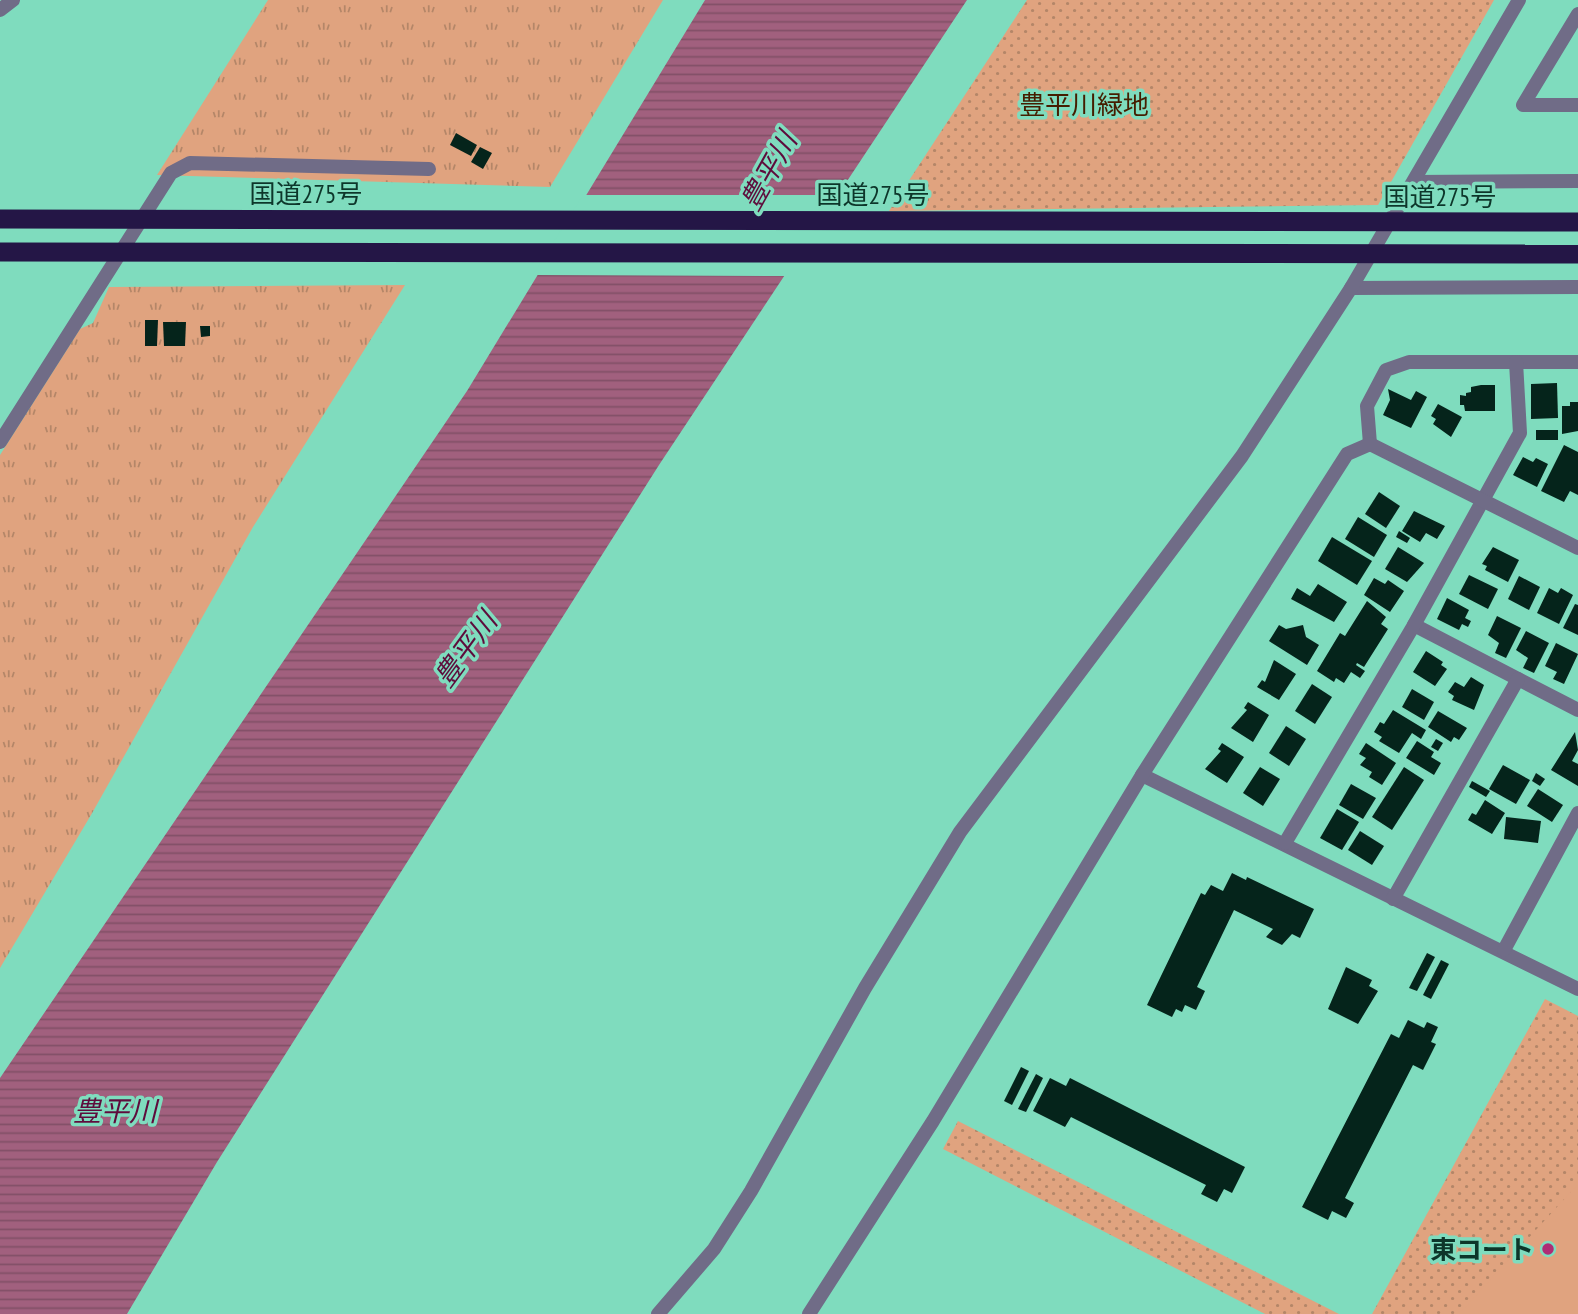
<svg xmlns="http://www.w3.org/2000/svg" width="1578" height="1314" font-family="'PT Sans Narrow','Noto Sans JP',sans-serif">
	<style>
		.grass { fill: url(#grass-tufts) }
		.park { fill: url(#park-dots) }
		.garden { fill: #e0a37f }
		.water { fill: url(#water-rules) }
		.pier { fill: #7fdcbe }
		.building { fill: #05241b }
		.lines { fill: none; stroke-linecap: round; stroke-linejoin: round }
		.minor { stroke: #706c87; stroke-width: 14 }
		.tertiary { stroke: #706c87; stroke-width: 14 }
		.trunk-bridge { stroke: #241646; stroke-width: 19 }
		.poi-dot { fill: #af2c75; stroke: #7fdcbe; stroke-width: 2.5 }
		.labels { text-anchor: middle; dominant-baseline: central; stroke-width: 7; stroke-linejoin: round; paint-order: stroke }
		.park-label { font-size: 26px; fill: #451d00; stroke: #7fdcbe }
		.street-label { font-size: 26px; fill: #0d362a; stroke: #7fdcbe }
		.poi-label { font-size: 26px; font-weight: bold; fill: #0d362a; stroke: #7fdcbe; text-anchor: end }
		.water-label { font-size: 28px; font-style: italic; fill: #5e0c3c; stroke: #7fdcbe }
	</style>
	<defs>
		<pattern id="grass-tufts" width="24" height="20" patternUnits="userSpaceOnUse" patternTransform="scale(1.75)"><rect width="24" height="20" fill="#e0a37f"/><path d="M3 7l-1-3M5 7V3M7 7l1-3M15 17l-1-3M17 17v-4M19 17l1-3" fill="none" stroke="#b48668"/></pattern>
		<pattern id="park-dots" width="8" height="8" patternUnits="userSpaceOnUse" patternTransform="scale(1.75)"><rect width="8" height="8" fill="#e0a37f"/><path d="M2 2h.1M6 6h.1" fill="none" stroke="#b48668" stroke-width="1.8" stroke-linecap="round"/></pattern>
		<pattern id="water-rules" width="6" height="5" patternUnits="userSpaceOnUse" patternTransform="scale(1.75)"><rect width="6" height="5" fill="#a1607e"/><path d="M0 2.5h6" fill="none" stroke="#825067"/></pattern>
	</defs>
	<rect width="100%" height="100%" fill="#7fdcbe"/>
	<g class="grass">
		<path d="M 268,0 L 663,0 L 550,187 L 157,175 Z"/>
		<path d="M 405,285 L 253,527 L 91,815 L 0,968 L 0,455 L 80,329 L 93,323 L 109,287 Z"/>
	</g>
	<g class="park">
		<path d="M 1027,0 L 1494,0 L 1378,205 L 889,211 Z"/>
		<path d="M 1545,999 L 1578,1016 L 1578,1314 L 1372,1314 Z"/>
		<path d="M 958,1121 L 1339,1314 L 1265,1314 L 943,1149 Z"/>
	</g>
	<path class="garden" d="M 1578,1184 L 1578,1314 L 1459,1314 Z"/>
	<path class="water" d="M 705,0 L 967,0 L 659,465 L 217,1162 L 127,1314 L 0,1314 L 0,1078 L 467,391 Z"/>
	<path class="pier" d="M 583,195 L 842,195 L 788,276 L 533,275 Z"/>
	<g class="building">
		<path d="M 456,133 L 477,145 L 471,156 L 450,145 Z"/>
		<path d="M 480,147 L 492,153 L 483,169 L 471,162 Z"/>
		<path d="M 145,320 L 158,320 L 157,346 L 145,346 Z"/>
		<path d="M 163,322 L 186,322 L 185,346 L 164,346 Z"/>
		<path d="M 200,326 L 210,326 L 210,336 L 201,337 Z"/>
		<path d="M 1557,383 L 1558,418 L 1531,419 L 1531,384 Z"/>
		<path d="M 1481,385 L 1495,385 L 1495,411 L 1465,411 L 1464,405 L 1460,405 L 1460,395 L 1466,396 L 1466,393 L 1471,392 L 1471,387 Z"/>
		<path d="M 1388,389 L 1411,400 L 1416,391 L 1427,397 L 1411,428 L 1383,415 L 1390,400 Z"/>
		<path d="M 1570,402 L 1578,402 L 1578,431 L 1562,434 L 1562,406 L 1570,406 Z"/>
		<path d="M 1438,404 L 1462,417 L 1451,437 L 1433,424 L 1436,419 L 1431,416 Z"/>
		<rect x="1536" y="430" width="22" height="10"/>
		<path d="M 1564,445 L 1578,452 L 1578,495 L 1570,491 L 1564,502 L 1541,491 Z"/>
		<path d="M 1523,457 L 1533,462 L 1536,458 L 1548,464 L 1537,487 L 1513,475 Z"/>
		<path d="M 1379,492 L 1400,506 L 1386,528 L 1365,514 Z"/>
		<path d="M 1414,511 L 1445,526 L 1437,539 L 1426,533 L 1420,542 L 1402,531 Z"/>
		<path d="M 1358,517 L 1387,535 L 1374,557 L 1345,539 Z"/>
		<path d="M 1399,531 L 1410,538 L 1407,543 L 1396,537 Z"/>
		<path d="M 1332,537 L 1372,561 L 1357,585 L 1318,561 Z"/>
		<path d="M 1398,547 L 1424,563 L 1407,582 L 1385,569 Z"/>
		<path d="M 1493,547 L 1519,560 L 1508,582 L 1485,570 L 1487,566 L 1482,564 Z"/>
		<path d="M 1469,575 L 1498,589 L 1488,609 L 1459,594 Z"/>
		<path d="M 1519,576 L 1540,587 L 1529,610 L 1508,599 Z"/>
		<path d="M 1374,578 L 1385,584 L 1388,580 L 1404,591 L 1390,612 L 1364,595 Z"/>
		<path d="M 1318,584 L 1347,602 L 1334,622 L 1291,599 L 1297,588 L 1310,596 Z"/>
		<path d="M 1549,588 L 1558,593 L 1561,588 L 1573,595 L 1559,624 L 1537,613 Z"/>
		<path d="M 1447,598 L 1469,610 L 1465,618 L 1471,621 L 1468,627 L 1462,624 L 1459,630 L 1437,619 Z"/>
		<path d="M 1367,601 L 1386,617 L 1381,624 L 1388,629 L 1364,667 L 1357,663 L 1356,665 L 1365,671 L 1360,678 L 1351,672 L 1344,683 L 1336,678 L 1334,682 L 1317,671 L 1340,633 L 1345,636 Z"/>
		<path d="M 1575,604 L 1578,605 L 1578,635 L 1563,628 Z"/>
		<path d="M 1497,616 L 1521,628 L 1506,658 L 1495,653 L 1499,643 L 1488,635 Z"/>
		<path d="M 1279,625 L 1286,629 L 1303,625 L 1306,637 L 1319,645 L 1307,665 L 1269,641 Z"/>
		<path d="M 1526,631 L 1549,643 L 1534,673 L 1523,668 L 1528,658 L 1516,650 Z"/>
		<path d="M 1556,643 L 1578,654 L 1564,684 L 1553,679 L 1557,672 L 1545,666 Z"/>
		<path d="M 1426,651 L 1443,662 L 1441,665 L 1447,669 L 1435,686 L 1413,672 Z"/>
		<path d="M 1274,660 L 1296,674 L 1279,700 L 1257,687 L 1262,680 L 1265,682 Z"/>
		<path d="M 1471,677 L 1484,685 L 1474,710 L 1452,700 L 1454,696 L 1448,692 L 1455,682 L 1464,687 Z"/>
		<path d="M 1312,684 L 1332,697 L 1315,724 L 1295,711 Z"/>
		<path d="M 1412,689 L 1434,702 L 1424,720 L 1402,707 Z"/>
		<path d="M 1248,702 L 1269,715 L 1253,742 L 1231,728 L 1247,710 L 1244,708 Z"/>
		<path d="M 1393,710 L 1426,730 L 1421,739 L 1412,733 L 1399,753 L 1379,741 L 1382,737 L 1374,732 L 1380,722 L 1384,724 Z"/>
		<path d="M 1438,711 L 1467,728 L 1459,740 L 1454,737 L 1451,742 L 1428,727 Z"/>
		<path d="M 1286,726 L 1306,739 L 1289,766 L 1269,753 Z"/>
		<path d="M 1575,732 L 1578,750 L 1572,761 L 1578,764 L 1578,786 L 1551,770 Z"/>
		<path d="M 1436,739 L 1443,743 L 1438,751 L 1431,747 Z"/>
		<path d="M 1417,741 L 1434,752 L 1431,757 L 1441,763 L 1434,775 L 1406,758 Z"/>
		<path d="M 1222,743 L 1244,757 L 1227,783 L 1205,769 L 1221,751 L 1218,749 Z"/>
		<path d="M 1366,743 L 1396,763 L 1382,785 L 1369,777 L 1372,772 L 1360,765 L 1366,758 L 1359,754 Z"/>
		<path d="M 1503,765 L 1530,780 L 1516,804 L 1489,789 Z"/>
		<path d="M 1260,767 L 1280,779 L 1263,806 L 1243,793 Z"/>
		<path d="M 1404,767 L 1424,780 L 1392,830 L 1372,817 Z"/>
		<path d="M 1536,773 L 1545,779 L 1540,786 L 1532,781 Z"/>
		<path d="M 1472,781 L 1490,791 L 1486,797 L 1469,787 Z"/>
		<path d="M 1351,784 L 1376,798 L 1363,819 L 1339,805 Z"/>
		<path d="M 1538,789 L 1563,805 L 1552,822 L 1527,806 Z"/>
		<path d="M 1485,800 L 1505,813 L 1492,834 L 1468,820 L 1472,813 L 1476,815 Z"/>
		<path d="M 1337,809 L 1359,822 L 1342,850 L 1320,838 Z"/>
		<path d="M 1506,817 L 1541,821 L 1538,843 L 1504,839 Z"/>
		<path d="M 1360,831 L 1384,846 L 1372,865 L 1348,850 Z"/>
		<path d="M 1232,873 L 1246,880 L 1247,877 L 1314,909 L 1300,938 L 1292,934 L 1282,945 L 1266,937 L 1273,929 L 1234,910 L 1197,987 L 1205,991 L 1196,1010 L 1185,1005 L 1182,1012 L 1176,1009 L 1172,1017 L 1147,1005 L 1201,893 L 1205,895 L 1211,885 L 1223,891 Z"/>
		<path d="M 1427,953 L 1435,957 L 1417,991 L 1409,988 Z"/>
		<path d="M 1441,960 L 1449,964 L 1431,999 L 1423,995 Z"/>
		<path d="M 1346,967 L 1372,980 L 1369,986 L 1378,991 L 1358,1024 L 1328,1009 Z"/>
		<path d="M 1408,1020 L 1424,1028 L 1427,1022 L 1438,1027 L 1431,1042 L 1436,1044 L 1423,1070 L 1413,1065 L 1345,1198 L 1354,1203 L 1346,1218 L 1332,1211 L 1328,1220 L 1302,1207 L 1391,1034 L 1399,1038 Z"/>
		<path d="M 1021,1067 L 1029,1071 L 1012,1105 L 1004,1101 Z"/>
		<path d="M 1036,1074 L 1043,1078 L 1026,1112 L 1018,1109 Z"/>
		<path d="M 1050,1078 L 1066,1086 L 1070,1078 L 1245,1167 L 1232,1193 L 1224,1189 L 1217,1202 L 1201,1194 L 1206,1185 L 1071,1117 L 1065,1127 L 1033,1111 Z"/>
	</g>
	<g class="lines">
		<g class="minor">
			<path d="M 0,10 L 13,0"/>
			<path d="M 1578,14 L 1523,105 L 1578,105"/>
			<path d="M 1414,182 L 1578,181"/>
			<path d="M 1351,288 L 1578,287"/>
			<path d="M 0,442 L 171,173 L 190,163 L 429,169"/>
			<path d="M 1370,444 L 1367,406 L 1386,370 L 1409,362 L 1578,362"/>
			<path d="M 1414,625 L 1578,710"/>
			<path d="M 1142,775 L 1578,989"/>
			<path d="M 1285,843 L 1414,625 L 1520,433 L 1516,362"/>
			<path d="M 1393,899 L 1518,679"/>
			<path d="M 1504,950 L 1578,813"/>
		</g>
		<g class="tertiary">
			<path d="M 658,1314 L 714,1249 L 751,1191 L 865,988 L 960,832 L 1242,456 L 1351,288 L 1519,0"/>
			<path d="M 809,1314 L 933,1121 L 1142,775 L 1347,454 L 1370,444 L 1578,548"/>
		</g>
		<g class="trunk-bridge">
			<path d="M 0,219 L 1578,222"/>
			<path d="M 0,252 L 1578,254"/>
		</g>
	</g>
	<circle class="poi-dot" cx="1548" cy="1249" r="7"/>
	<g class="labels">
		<g class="park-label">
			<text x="1084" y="104">豊平川緑地</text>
		</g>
		<g class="street-label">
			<text x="306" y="193">国道275号</text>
			<text x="873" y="194">国道275号</text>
			<text x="1440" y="196">国道275号</text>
		</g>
		<g class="poi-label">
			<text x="1534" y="1249">東コート</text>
		</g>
		<g class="water-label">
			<text transform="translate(768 171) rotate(-61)">豊平川</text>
			<text transform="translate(465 649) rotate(-54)">豊平川</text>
			<text x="115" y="1110">豊平川</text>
		</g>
	</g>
</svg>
